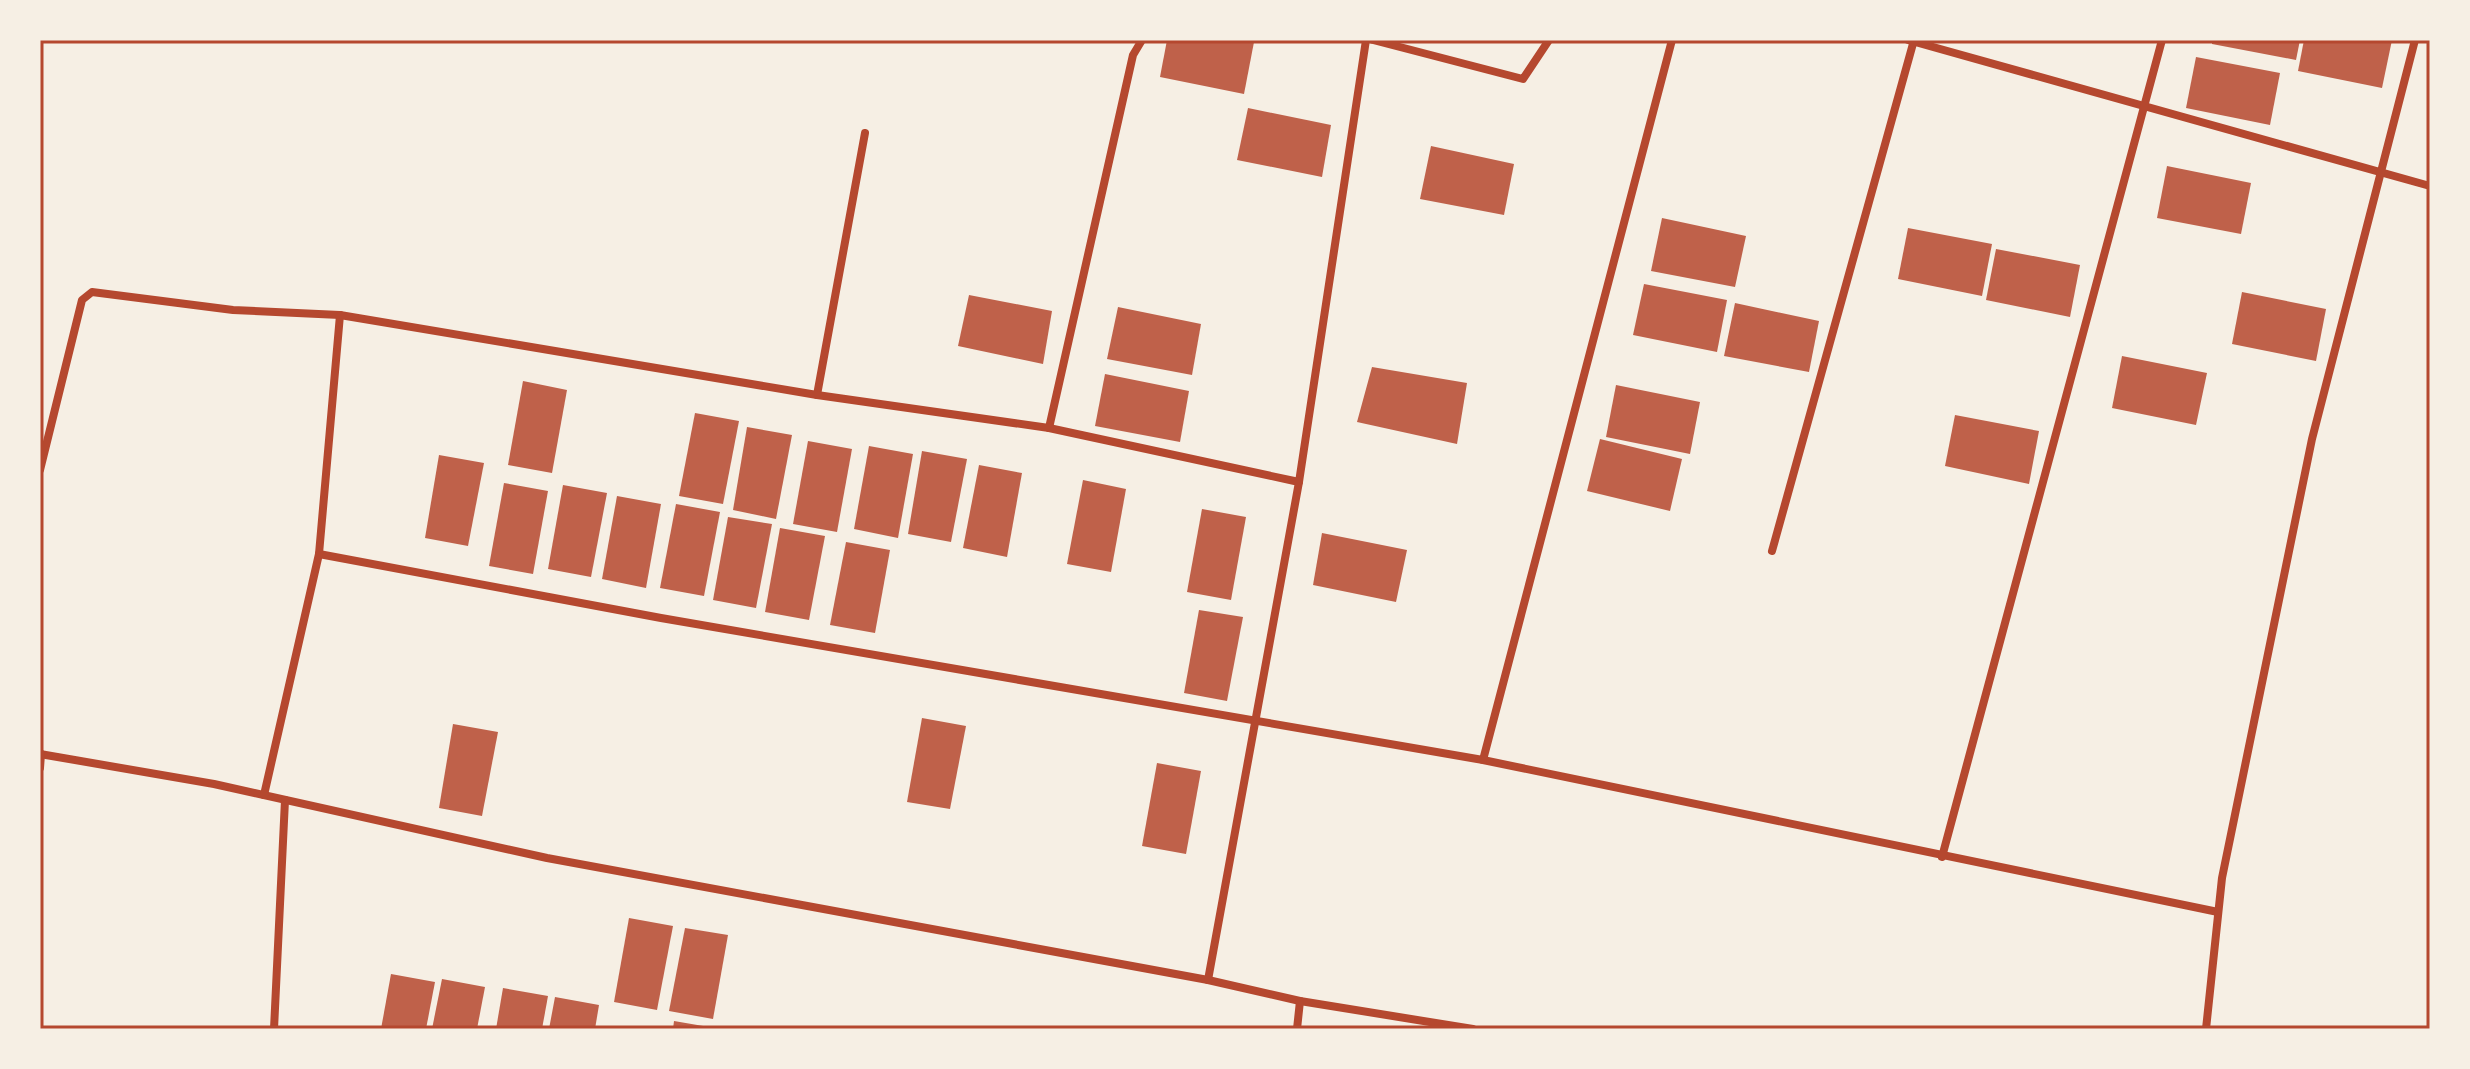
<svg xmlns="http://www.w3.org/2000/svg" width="2470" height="1069" font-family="'Libre Baskerville',serif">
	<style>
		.building { fill: #bf614a }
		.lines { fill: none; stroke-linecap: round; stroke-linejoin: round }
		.minor { stroke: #b5482f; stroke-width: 8 }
		.neatline { fill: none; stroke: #b5482f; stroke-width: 3 }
	</style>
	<rect width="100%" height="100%" fill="#f6efe4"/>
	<g class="building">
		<path d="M 1167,40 L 1254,42 L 1244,94 L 1160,77 Z"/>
		<path d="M 2212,40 L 2300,40 L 2296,60 L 2212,44 Z"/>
		<path d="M 2304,40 L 2392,40 L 2382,88 L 2298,71 Z"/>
		<path d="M 2196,57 L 2280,73 L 2270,125 L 2186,108 Z"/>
		<path d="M 1248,108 L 1331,125 L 1322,177 L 1237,160 Z"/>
		<path d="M 1431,146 L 1514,164 L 1504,215 L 1420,199 Z"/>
		<path d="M 2167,166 L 2251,183 L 2241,234 L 2157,218 Z"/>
		<path d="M 1662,218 L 1746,236 L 1735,287 L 1651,271 Z"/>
		<path d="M 1908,228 L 1992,244 L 1982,296 L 1898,279 Z"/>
		<path d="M 1996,249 L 2080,265 L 2070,317 L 1986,300 Z"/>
		<path d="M 1644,284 L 1727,300 L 1717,352 L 1633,335 Z"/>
		<path d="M 2242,292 L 2326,309 L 2316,361 L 2232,344 Z"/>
		<path d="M 969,295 L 1052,311 L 1043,364 L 958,346 Z"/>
		<path d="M 1735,303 L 1819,321 L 1809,372 L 1724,356 Z"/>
		<path d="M 1118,307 L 1201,324 L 1192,375 L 1107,359 Z"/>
		<path d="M 2122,356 L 2207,373 L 2196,425 L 2112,408 Z"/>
		<path d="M 1372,367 L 1467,383 L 1457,444 L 1357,422 Z"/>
		<path d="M 1105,374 L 1189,391 L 1180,442 L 1095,426 Z"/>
		<path d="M 523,381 L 567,390 L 552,473 L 508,465 Z"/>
		<path d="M 1616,385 L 1700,402 L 1690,454 L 1606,437 Z"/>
		<path d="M 695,413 L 739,421 L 723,504 L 679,496 Z"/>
		<path d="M 1955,415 L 2039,431 L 2029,484 L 1945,466 Z"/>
		<path d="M 747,427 L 792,435 L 776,519 L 733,510 Z"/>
		<path d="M 1600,439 L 1682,459 L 1670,511 L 1587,491 Z"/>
		<path d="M 808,441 L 852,449 L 837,532 L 793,524 Z"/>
		<path d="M 869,446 L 913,454 L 898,538 L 854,529 Z"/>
		<path d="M 922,451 L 967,459 L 951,542 L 908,534 Z"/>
		<path d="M 439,455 L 484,463 L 468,546 L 425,538 Z"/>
		<path d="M 979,465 L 1022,473 L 1007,557 L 963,548 Z"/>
		<path d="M 1083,480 L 1126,489 L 1111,572 L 1067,564 Z"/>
		<path d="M 504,483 L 548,491 L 533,574 L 489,566 Z"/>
		<path d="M 563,485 L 607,493 L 591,577 L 548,569 Z"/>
		<path d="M 617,496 L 661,504 L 646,588 L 602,579 Z"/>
		<path d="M 676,504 L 720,512 L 704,596 L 660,588 Z"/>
		<path d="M 1202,509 L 1246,517 L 1231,600 L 1187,592 Z"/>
		<path d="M 728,517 L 772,524 L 756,608 L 713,600 Z"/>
		<path d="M 780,528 L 825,536 L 809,620 L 765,612 Z"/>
		<path d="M 1322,533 L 1407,550 L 1396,602 L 1313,585 Z"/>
		<path d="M 846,542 L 890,550 L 875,633 L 830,625 Z"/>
		<path d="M 1199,610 L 1243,617 L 1227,701 L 1184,693 Z"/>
		<path d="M 922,718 L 966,726 L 950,809 L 907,802 Z"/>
		<path d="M 453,724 L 498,732 L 482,816 L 439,808 Z"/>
		<path d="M 1157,763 L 1201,771 L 1186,854 L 1142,846 Z"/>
		<path d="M 629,918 L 673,926 L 657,1010 L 614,1002 Z"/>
		<path d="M 685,928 L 728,935 L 713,1019 L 669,1011 Z"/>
		<path d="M 391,974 L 435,982 L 426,1029 L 381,1029 Z"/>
		<path d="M 442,979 L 485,987 L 477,1029 L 432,1029 Z"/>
		<path d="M 503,988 L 548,996 L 542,1029 L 496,1029 Z"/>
		<path d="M 555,997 L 599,1005 L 595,1029 L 549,1029 Z"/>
		<path d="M 674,1021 L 709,1027 L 709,1029 L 673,1029 Z"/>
	</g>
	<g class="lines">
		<g class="minor">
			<path d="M 1373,40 L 1523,79 L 1549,40"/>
			<path d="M 1908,40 L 2430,186"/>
			<path d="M 817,395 L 865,133"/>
			<path d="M 1049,428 L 1133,55 L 1142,40"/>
			<path d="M 40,470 L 82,300 L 92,292 L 233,310 L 340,315"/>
			<path d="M 1299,482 L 1366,40"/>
			<path d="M 1772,551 L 1914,40"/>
			<path d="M 319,554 L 661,618 L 1483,760 L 2218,912"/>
			<path d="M 40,754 L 214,784 L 547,858 L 1208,980 L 1300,1001 L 1473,1029"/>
			<path d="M 1483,760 L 1672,40"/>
			<path d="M 40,768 L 41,754"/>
			<path d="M 264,795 L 319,554 L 340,315 L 817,395 L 1049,428 L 1299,482 L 1208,980"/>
			<path d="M 1942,857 L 2162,40"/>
			<path d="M 274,1029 L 285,800"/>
			<path d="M 1297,1029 L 1300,1001"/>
			<path d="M 2206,1029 L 2222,878 L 2312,439 L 2415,40"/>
		</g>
	</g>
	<rect width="2470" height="1069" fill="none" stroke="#f6efe4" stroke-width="84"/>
	<rect x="42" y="42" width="2386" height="985" class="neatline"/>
</svg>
